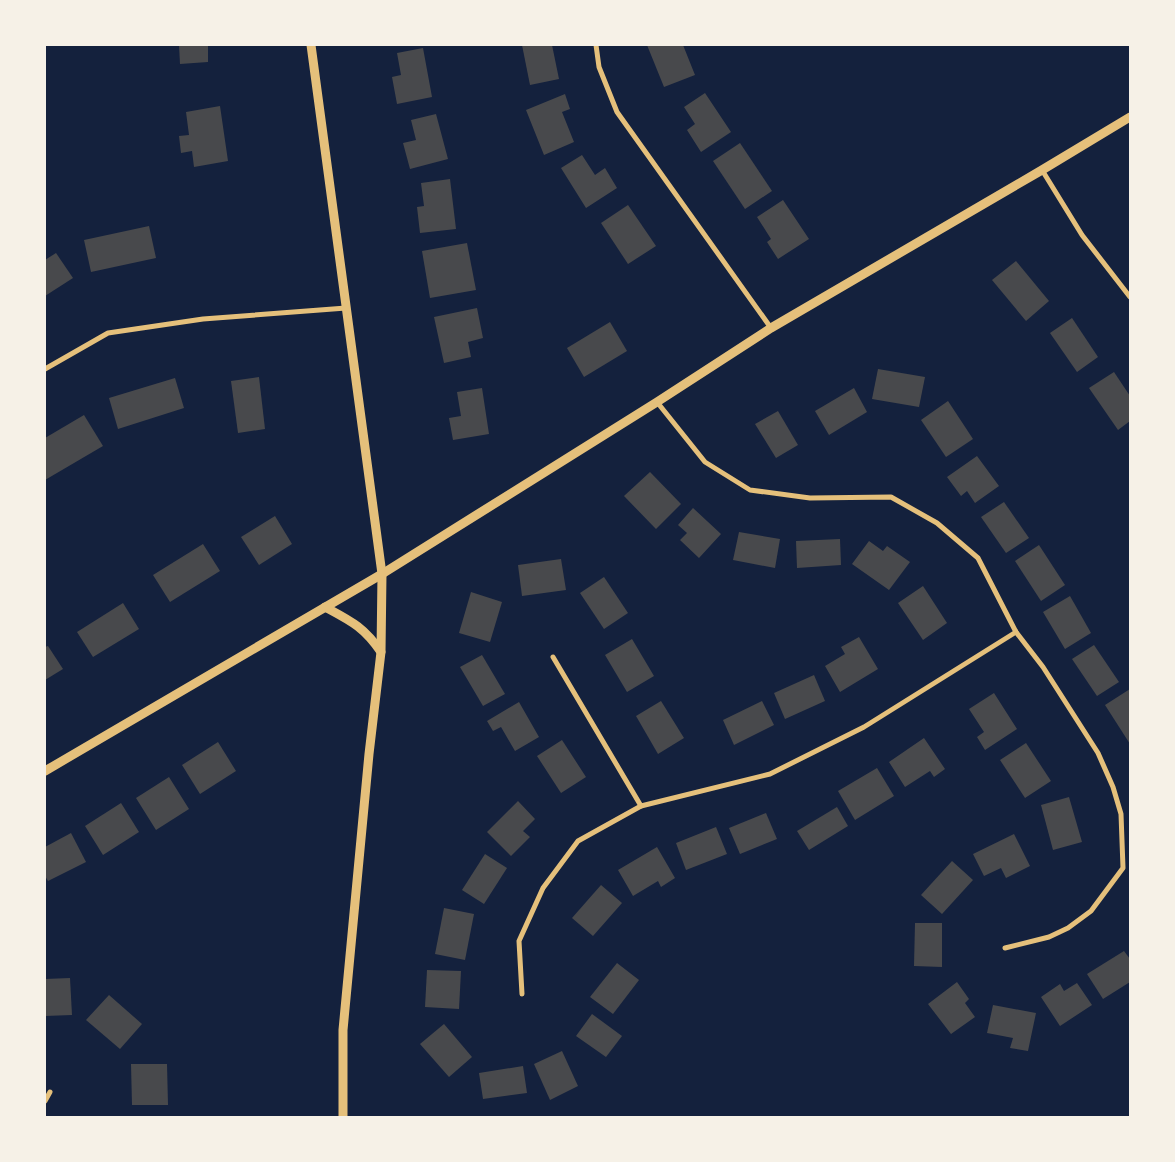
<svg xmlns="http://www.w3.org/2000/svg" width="1175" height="1162" font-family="'Alegreya Sans',sans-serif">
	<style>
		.building { fill: #48494c }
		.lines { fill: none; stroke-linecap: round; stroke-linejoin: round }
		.minor { stroke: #e5c07b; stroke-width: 5 }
		.tertiary { stroke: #e5c07b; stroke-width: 9 }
	</style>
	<rect width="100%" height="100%" fill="#14213d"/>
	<g class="building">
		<path d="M 179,45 L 208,45 L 208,62 L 180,64 Z"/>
		<path d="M 522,45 L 552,45 L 559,79 L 530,85 Z"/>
		<path d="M 647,45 L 683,45 L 695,75 L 664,87 Z"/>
		<path d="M 423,48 L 432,97 L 397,104 L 392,77 L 401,75 L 397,53 Z"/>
		<path d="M 705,93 L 731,132 L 701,152 L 687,130 L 695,124 L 684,107 Z"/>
		<path d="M 565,94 L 570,109 L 562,112 L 574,142 L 544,155 L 526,110 Z"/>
		<path d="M 220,106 L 228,161 L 194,167 L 192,151 L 181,153 L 179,136 L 189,135 L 186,112 Z"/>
		<path d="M 436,114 L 448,159 L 410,169 L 403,143 L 416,140 L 411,120 Z"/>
		<path d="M 740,143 L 772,191 L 745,209 L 713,161 Z"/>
		<path d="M 582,155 L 595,175 L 605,168 L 617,188 L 586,208 L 561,168 Z"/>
		<path d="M 450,179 L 456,229 L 420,233 L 417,207 L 424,206 L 421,183 Z"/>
		<path d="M 783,200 L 809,239 L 778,259 L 767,242 L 771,239 L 757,217 Z"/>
		<path d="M 628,205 L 656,246 L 628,264 L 601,223 Z"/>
		<path d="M 149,226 L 156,258 L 91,272 L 84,240 Z"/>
		<path d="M 467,243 L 476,290 L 430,298 L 422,251 Z"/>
		<path d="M 56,253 L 73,278 L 45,296 L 45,260 Z"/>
		<path d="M 1016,261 L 1049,301 L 1026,321 L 992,280 Z"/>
		<path d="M 477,308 L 483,338 L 468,342 L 471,357 L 444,363 L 434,317 Z"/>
		<path d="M 1072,318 L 1098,357 L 1077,372 L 1050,333 Z"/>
		<path d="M 610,322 L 627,351 L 584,377 L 567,348 Z"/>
		<path d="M 878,369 L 925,377 L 919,407 L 872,399 Z"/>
		<path d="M 1114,372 L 1130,396 L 1130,421 L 1118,430 L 1089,388 Z"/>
		<path d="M 259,377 L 265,429 L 238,433 L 231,381 Z"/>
		<path d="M 175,378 L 184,408 L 118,429 L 109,398 Z"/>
		<path d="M 482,388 L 489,434 L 453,440 L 449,418 L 461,416 L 457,392 Z"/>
		<path d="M 854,388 L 867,412 L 829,435 L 815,411 Z"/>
		<path d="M 948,401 L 973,439 L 946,457 L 921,420 Z"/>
		<path d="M 778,411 L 798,445 L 776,458 L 755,424 Z"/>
		<path d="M 84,415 L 103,446 L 45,480 L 45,438 Z"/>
		<path d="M 977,456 L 999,486 L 975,503 L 967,491 L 961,496 L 947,477 Z"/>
		<path d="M 650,472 L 681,504 L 656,529 L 624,496 Z"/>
		<path d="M 1004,502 L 1029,538 L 1006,553 L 981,517 Z"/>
		<path d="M 693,508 L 721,534 L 699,558 L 680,540 L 687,533 L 678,525 Z"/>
		<path d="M 275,516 L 292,544 L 259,565 L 241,537 Z"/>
		<path d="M 739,532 L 780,539 L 775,568 L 733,560 Z"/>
		<path d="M 840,539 L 841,565 L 797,568 L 796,541 Z"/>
		<path d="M 869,541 L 883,551 L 887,546 L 910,562 L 889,590 L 852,564 Z"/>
		<path d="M 203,544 L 220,571 L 170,602 L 153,575 Z"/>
		<path d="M 1039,545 L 1065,585 L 1041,601 L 1015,561 Z"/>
		<path d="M 561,559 L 566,590 L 522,596 L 518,565 Z"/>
		<path d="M 604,577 L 628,613 L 604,629 L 580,593 Z"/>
		<path d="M 923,586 L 947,623 L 923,640 L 898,603 Z"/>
		<path d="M 471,592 L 502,602 L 490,642 L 459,633 Z"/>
		<path d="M 1070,596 L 1091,633 L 1065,649 L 1043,612 Z"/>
		<path d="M 123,603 L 139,629 L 93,657 L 77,632 Z"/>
		<path d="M 859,637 L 878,669 L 840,692 L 825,666 L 845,654 L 841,647 Z"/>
		<path d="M 632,639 L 654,676 L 627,692 L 605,655 Z"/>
		<path d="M 1094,645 L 1119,682 L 1097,696 L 1072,659 Z"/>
		<path d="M 48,646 L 63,669 L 45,680 L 45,647 Z"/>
		<path d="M 482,655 L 505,694 L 483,706 L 460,667 Z"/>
		<path d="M 814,675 L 825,701 L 785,719 L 774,693 Z"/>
		<path d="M 1130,689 L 1130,744 L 1105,705 Z"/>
		<path d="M 994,693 L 1017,729 L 985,750 L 977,737 L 984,732 L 969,709 Z"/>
		<path d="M 661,701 L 684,738 L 658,754 L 636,716 Z"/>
		<path d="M 762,701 L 774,725 L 734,745 L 723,720 Z"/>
		<path d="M 519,702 L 539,737 L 515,751 L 501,727 L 493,731 L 487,721 Z"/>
		<path d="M 924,738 L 945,769 L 934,777 L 930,771 L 905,787 L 889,762 Z"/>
		<path d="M 562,740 L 586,777 L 561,793 L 537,756 Z"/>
		<path d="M 218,742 L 236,771 L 200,794 L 182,765 Z"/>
		<path d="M 1026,743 L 1051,781 L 1025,798 L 1000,760 Z"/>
		<path d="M 877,768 L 894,796 L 855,820 L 838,791 Z"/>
		<path d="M 169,777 L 189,809 L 156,830 L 136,798 Z"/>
		<path d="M 1069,797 L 1082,842 L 1053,850 L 1041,805 Z"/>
		<path d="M 518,801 L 535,819 L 523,831 L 530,837 L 511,856 L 487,832 Z"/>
		<path d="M 121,803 L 139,832 L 103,855 L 85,826 Z"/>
		<path d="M 837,807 L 848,826 L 809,850 L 797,831 Z"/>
		<path d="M 766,813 L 777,839 L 740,854 L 729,828 Z"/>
		<path d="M 716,827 L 727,854 L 686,870 L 676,843 Z"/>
		<path d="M 71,833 L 86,862 L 48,881 L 45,876 L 45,847 Z"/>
		<path d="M 1014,834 L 1030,866 L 1006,878 L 1001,868 L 984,876 L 973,854 Z"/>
		<path d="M 657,847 L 675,878 L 661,887 L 658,881 L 633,896 L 618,870 Z"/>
		<path d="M 485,854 L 507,868 L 484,904 L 462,890 Z"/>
		<path d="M 952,861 L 973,880 L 942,914 L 921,895 Z"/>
		<path d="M 601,885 L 622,903 L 593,936 L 572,918 Z"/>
		<path d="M 444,908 L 474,914 L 465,960 L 435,954 Z"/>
		<path d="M 915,923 L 942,923 L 942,967 L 914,966 Z"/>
		<path d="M 1124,951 L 1130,959 L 1130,982 L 1103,999 L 1087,974 Z"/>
		<path d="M 617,963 L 639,980 L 613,1014 L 590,997 Z"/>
		<path d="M 427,970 L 461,971 L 459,1009 L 425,1007 Z"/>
		<path d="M 70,978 L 72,1015 L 45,1016 L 45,979 Z"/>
		<path d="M 957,982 L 969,999 L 965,1003 L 975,1017 L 951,1034 L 928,1004 Z"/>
		<path d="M 1077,983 L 1092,1005 L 1060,1026 L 1041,997 L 1060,984 L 1064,991 Z"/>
		<path d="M 109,995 L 142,1024 L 120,1049 L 86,1020 Z"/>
		<path d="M 993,1005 L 1036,1013 L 1028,1051 L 1010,1048 L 1013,1038 L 987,1033 Z"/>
		<path d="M 592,1014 L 622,1036 L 606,1057 L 576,1036 Z"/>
		<path d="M 444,1024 L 472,1057 L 449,1077 L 420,1044 Z"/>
		<path d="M 562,1051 L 578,1086 L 550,1100 L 534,1064 Z"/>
		<path d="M 131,1064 L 167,1064 L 168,1105 L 132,1105 Z"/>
		<path d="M 523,1066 L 527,1093 L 483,1099 L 479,1073 Z"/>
	</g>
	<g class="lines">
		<g class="minor">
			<path d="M 596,45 L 599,67 L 617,112 L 771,328"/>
			<path d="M 1042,170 L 1082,235 L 1130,297"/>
			<path d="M 45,369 L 108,333 L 203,319 L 346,308"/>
			<path d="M 657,402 L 705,462 L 750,490 L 810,498 L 891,497 L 937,523 L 978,558 L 1016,632 L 1043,667 L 1098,753 L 1113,787 L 1121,814 L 1123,868 L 1091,911 L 1068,928 L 1049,937 L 1005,948"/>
			<path d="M 553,657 L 641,806"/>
			<path d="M 522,994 L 519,941 L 543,888 L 578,841 L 641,806 L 770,774 L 864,727 L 1016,632"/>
			<path d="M 45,1101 L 50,1092"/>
		</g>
		<g class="tertiary">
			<path d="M 311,45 L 382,574 L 381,652 L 369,754 L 343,1030 L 343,1117"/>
			<path d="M 325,607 C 351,621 364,627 381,652"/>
			<path d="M 45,771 L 382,574 L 657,402 L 771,328 L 1042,170 L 1130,117"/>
		</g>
	</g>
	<rect width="1175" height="1162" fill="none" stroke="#f6f1e7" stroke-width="92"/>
</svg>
